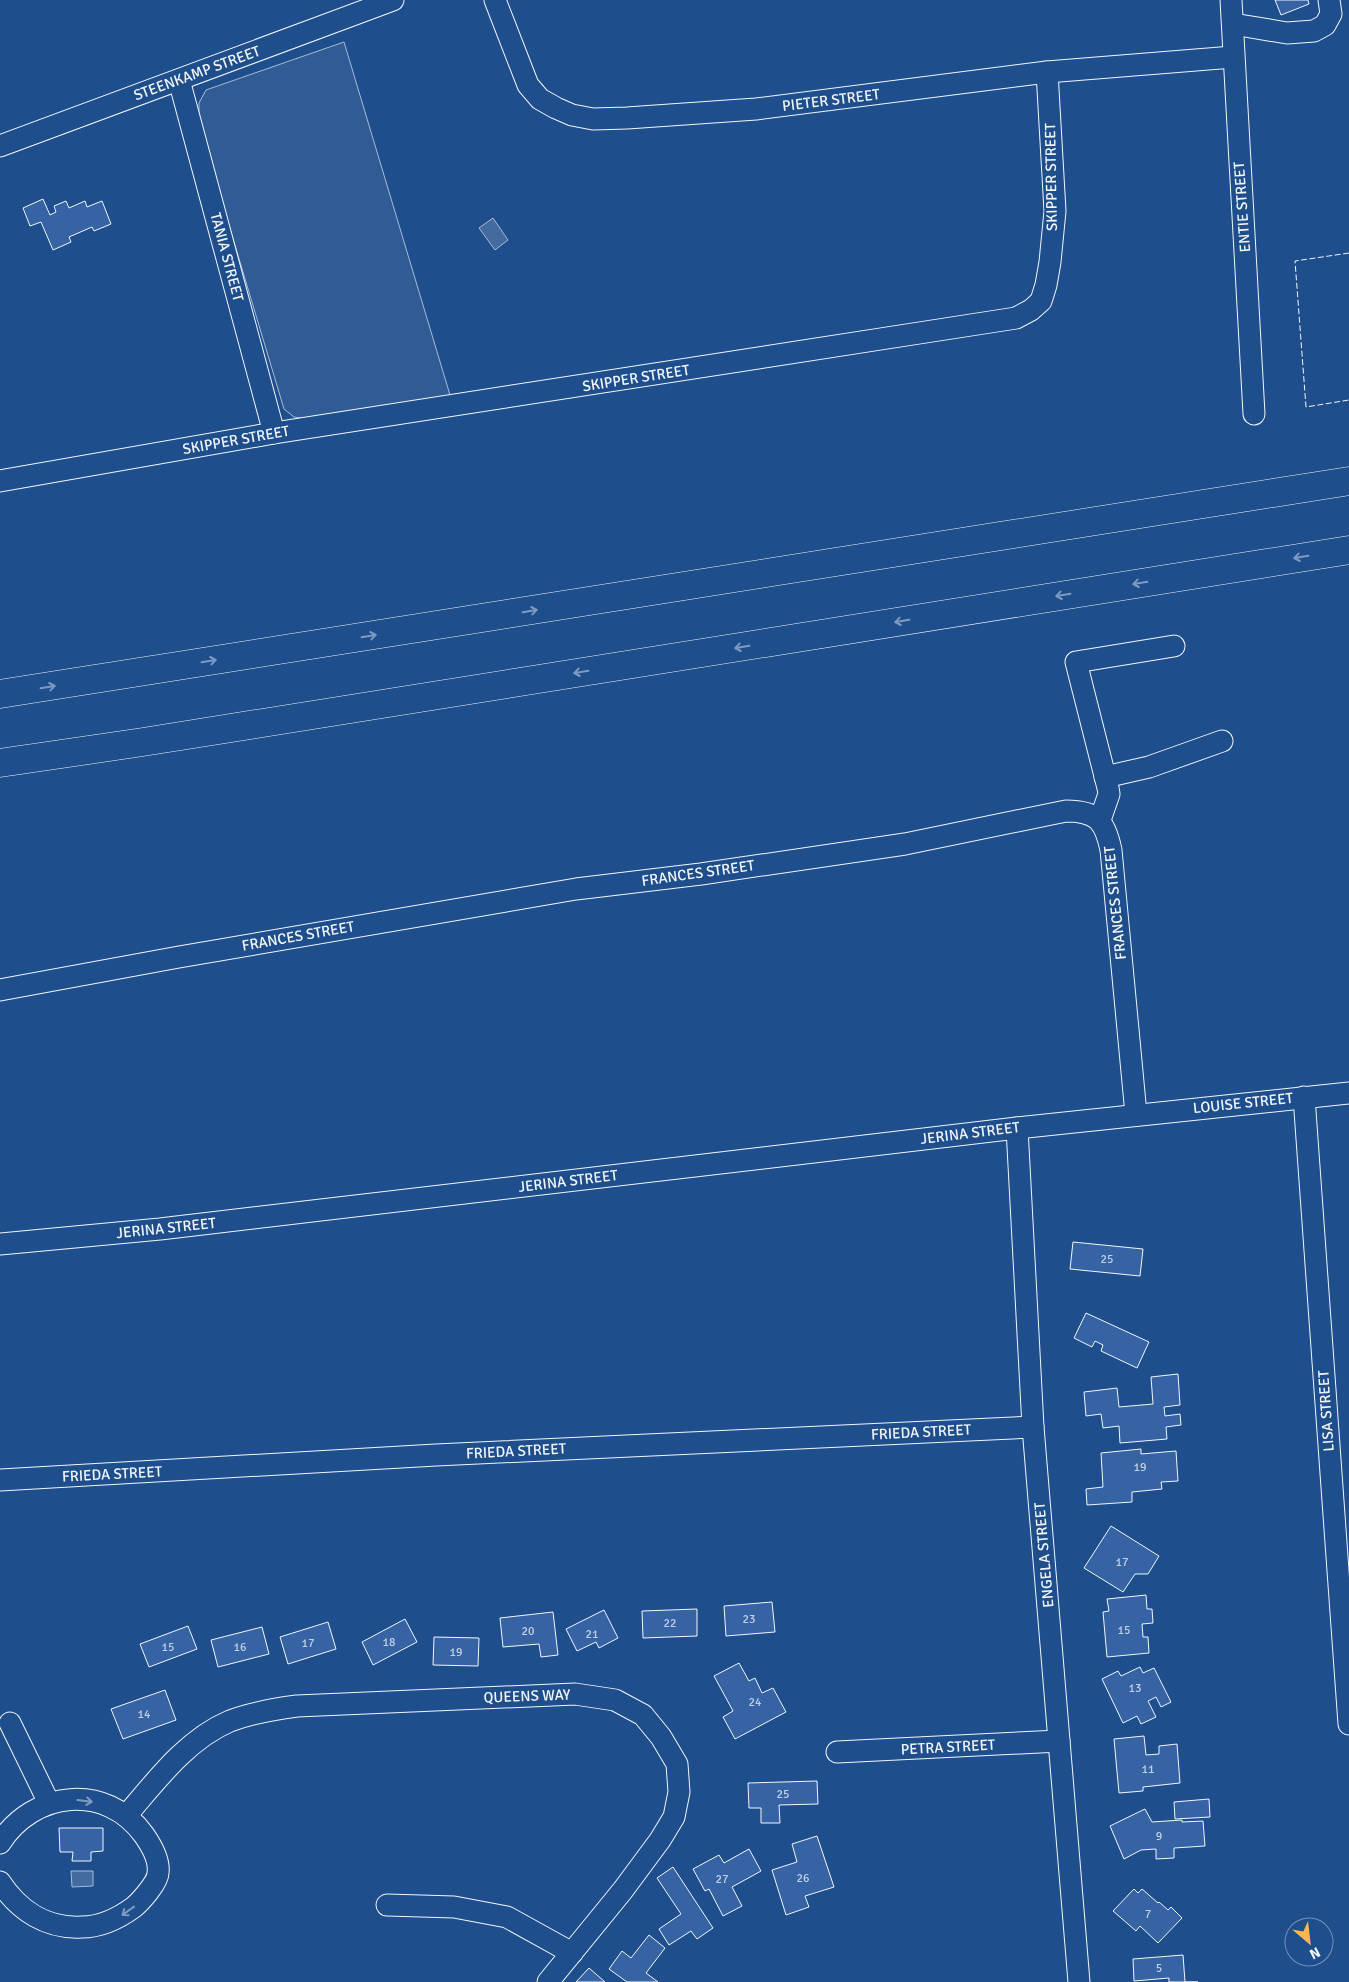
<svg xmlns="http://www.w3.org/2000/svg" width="1349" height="1982" font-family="Signika,sans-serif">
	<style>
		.built { fill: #305b95; stroke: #a8bbd7 }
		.water { fill: #446ba0; stroke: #a8bbd7 }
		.building { fill: #3563a3; stroke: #f2f6ff }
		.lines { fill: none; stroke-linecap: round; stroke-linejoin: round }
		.minor-casing { stroke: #f2f6ff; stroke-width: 23 }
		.highway-casing { stroke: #f2f6ff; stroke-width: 29 }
		.minor { stroke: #1f4e8c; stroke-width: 21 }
		.highway { stroke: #1f4e8c; stroke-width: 28 }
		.fence { stroke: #f2f6ff; stroke-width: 1; stroke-dasharray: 6 2.5; stroke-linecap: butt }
		.oneway { stroke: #7e9ac0 }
		.labels { text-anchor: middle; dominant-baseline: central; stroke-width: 4; stroke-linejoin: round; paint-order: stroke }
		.number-label { font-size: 12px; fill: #c3d1e8 }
		.street-label { font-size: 15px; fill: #f2f6ff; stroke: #1f4e8c }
	</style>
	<rect width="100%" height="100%" fill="#1f4e8c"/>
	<path class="built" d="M 344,42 L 450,395 L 308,419 L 294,417 L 284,409 L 199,125 L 199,103 L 206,90 Z"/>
	<g class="water">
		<path d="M 493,218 L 508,240 L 495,250 L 479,228 Z"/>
		<path d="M 71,1871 L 93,1871 L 93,1886 L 72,1887 Z"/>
	</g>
	<g class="building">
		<path d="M 1275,0 L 1308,0 L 1309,4 L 1281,15 Z"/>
		<path d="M 43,199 L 50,215 L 56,212 L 54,206 L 66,201 L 69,208 L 85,201 L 87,207 L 102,201 L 111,224 L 94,231 L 92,227 L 69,237 L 71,242 L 53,250 L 41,222 L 30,226 L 23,208 Z"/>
		<path d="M 1073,1242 L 1143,1249 L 1140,1276 L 1070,1269 Z"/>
		<path d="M 1086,1313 L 1149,1342 L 1137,1368 L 1101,1351 L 1103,1345 L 1095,1341 L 1092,1347 L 1074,1338 Z"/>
		<path d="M 1178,1374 L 1180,1405 L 1164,1407 L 1165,1416 L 1180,1414 L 1181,1425 L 1166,1427 L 1167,1439 L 1120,1443 L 1119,1426 L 1103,1428 L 1101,1414 L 1086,1416 L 1084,1392 L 1117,1388 L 1119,1407 L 1153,1404 L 1151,1377 Z"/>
		<path d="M 1141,1449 L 1141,1454 L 1176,1451 L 1178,1481 L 1161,1482 L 1162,1489 L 1132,1492 L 1132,1502 L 1087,1505 L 1086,1489 L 1103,1487 L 1101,1453 Z"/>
		<path d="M 1111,1526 L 1159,1556 L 1148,1574 L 1135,1574 L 1123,1592 L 1084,1568 Z"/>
		<path d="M 1146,1595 L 1147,1609 L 1152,1609 L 1153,1623 L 1142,1624 L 1143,1637 L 1148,1637 L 1149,1653 L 1107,1657 L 1103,1612 L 1109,1611 L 1107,1599 Z"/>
		<path d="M 772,1602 L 775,1632 L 726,1636 L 724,1606 Z"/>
		<path d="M 697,1609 L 697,1636 L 643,1638 L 642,1611 Z"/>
		<path d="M 604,1610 L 618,1638 L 599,1648 L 596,1642 L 577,1651 L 566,1629 Z"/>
		<path d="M 553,1612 L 558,1655 L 541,1657 L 539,1644 L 503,1647 L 500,1618 Z"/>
		<path d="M 405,1619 L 417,1642 L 373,1665 L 362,1642 Z"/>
		<path d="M 328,1622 L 336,1649 L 288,1664 L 280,1637 Z"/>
		<path d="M 188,1626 L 197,1649 L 149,1667 L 140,1644 Z"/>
		<path d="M 262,1627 L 269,1654 L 218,1667 L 211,1640 Z"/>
		<path d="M 434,1637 L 479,1638 L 478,1666 L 433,1665 Z"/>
		<path d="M 739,1663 L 749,1681 L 755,1678 L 762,1693 L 773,1688 L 786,1712 L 735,1739 L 723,1717 L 733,1711 L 714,1676 Z"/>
		<path d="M 1140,1667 L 1143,1673 L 1154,1668 L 1171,1702 L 1161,1707 L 1156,1697 L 1148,1701 L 1156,1717 L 1141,1724 L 1137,1716 L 1123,1723 L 1102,1679 L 1118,1671 L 1121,1676 Z"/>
		<path d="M 165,1690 L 176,1720 L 123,1739 L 111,1709 Z"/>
		<path d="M 1144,1736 L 1146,1755 L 1159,1754 L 1159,1746 L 1177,1744 L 1180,1783 L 1143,1787 L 1143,1791 L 1119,1793 L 1114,1739 Z"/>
		<path d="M 817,1781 L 818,1804 L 779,1805 L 780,1823 L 761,1823 L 761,1808 L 749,1808 L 748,1783 Z"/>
		<path d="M 1209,1799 L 1210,1817 L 1175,1819 L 1174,1802 Z"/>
		<path d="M 1145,1809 L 1152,1822 L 1182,1820 L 1182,1822 L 1203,1821 L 1205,1846 L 1174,1848 L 1174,1858 L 1156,1859 L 1156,1849 L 1141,1850 L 1124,1859 L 1110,1826 Z"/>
		<path d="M 59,1828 L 103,1828 L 103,1851 L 91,1852 L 91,1861 L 72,1861 L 73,1852 L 60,1852 Z"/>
		<path d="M 817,1836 L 834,1887 L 805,1896 L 809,1907 L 786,1915 L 772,1870 L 797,1862 L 792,1844 Z"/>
		<path d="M 749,1849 L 761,1871 L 732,1887 L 742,1906 L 723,1916 L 709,1889 L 705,1891 L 693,1869 L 719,1855 L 724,1863 Z"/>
		<path d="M 673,1867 L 713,1928 L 697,1939 L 691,1931 L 669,1945 L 659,1929 L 681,1914 L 657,1878 Z"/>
		<path d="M 1134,1889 L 1138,1893 L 1142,1889 L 1158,1903 L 1159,1902 L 1168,1910 L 1171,1907 L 1182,1918 L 1158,1943 L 1140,1926 L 1136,1931 L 1113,1911 Z"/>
		<path d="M 649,1935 L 665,1948 L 646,1973 L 658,1982 L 627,1982 L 609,1969 L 622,1951 L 631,1958 Z"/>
		<path d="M 1183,1955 L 1185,1982 L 1198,1982 L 1169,1982 L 1169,1978 L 1134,1981 L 1133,1959 Z"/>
		<path d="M 589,1968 L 605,1982 L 576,1982 Z"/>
	</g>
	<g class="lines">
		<g class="minor-casing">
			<g id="minor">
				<path d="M 495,0 L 528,85 L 540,99 L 556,108 L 572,115 L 593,119 L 627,118 L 756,109 L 1047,72 L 1233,57"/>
				<path d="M 1231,0 L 1254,414"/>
				<path d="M 1233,24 L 1287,33 L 1314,31 L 1325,25 L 1331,14 L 1329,0"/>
				<path d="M 179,80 L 274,433"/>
				<path d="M 0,146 L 393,0"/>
				<path d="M 0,481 L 274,433 L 1016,318 L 1031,310 L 1041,301 L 1046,285 L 1050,262 L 1055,211 L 1047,72"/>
				<path d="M 1105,777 L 1149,767 L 1222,741"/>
				<path d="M 1100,820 L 1109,794 L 1108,788 L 1076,662 L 1174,646"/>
				<path d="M 0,990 L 179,957 L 576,889 L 701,874 L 905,844 L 1066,811 C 1097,811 1105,821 1111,850 L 1136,1114"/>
				<path d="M 1304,1097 L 1349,1724"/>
				<path d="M 1017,1128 L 1033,1427 L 1079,1982"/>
				<path d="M 0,1244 L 160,1229 L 1017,1128 L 1349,1093"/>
				<path d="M 0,1480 L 436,1455 L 1033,1427"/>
				<path d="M 10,1723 L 49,1803"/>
				<path d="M 837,1752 L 1059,1741"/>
				<path d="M 126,1816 C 155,1782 187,1739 230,1721 C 251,1713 274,1709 297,1706 L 575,1694 L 615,1700 L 643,1715 L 661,1737 L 677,1764 L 679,1792 L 674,1817 L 660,1840 L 623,1890 L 548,1982"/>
				<path d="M 0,1843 C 33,1791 106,1782 144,1835 C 151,1845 160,1860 158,1873 C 158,1882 141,1901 134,1907 C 119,1918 102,1927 82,1927 C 47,1929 19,1911 0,1882"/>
				<path d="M 387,1905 L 454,1907 L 507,1917 L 572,1953"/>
			</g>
		</g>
		<g class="highway-casing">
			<g id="highway">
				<path d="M 0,694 L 1349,481"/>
				<path d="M 0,763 L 143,742 L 1349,550"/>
			</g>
		</g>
		<use href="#minor" class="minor"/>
		<use href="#highway" class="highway"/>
		<path class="fence" d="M 1349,253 L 1295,261 L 1306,407 L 1349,400"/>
	</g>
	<defs><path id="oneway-shaft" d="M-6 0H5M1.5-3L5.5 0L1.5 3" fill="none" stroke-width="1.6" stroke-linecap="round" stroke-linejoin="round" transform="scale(1.25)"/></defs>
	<g class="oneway">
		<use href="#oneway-shaft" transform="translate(1301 557) rotate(171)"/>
		<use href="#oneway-shaft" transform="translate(1140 583) rotate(171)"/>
		<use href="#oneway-shaft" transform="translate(1063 595) rotate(171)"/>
		<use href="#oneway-shaft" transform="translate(530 611) rotate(-9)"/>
		<use href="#oneway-shaft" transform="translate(902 621) rotate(171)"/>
		<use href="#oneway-shaft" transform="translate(369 636) rotate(-9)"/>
		<use href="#oneway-shaft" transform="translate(742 647) rotate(171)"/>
		<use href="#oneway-shaft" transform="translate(209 661) rotate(-9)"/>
		<use href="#oneway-shaft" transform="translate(581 672) rotate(171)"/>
		<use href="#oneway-shaft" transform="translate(48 687) rotate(-9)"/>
		<use href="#oneway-shaft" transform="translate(85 1801) rotate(7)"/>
		<use href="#oneway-shaft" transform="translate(128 1911) rotate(144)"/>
	</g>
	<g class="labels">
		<g class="number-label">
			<text x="1107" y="1259">25</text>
			<text x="1140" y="1467">19</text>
			<text x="1122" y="1562">17</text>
			<text x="749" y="1619">23</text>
			<text x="670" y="1623">22</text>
			<text x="1124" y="1630">15</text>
			<text x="528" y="1631">20</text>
			<text x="592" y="1634">21</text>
			<text x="389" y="1642">18</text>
			<text x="308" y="1643">17</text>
			<text x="168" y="1647">15</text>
			<text x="240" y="1647">16</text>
			<text x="456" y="1652">19</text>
			<text x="1135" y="1688">13</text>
			<text x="755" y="1702">24</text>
			<text x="144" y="1714">14</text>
			<text x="1148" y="1769">11</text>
			<text x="783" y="1794">25</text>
			<text x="1159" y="1836">9</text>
			<text x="803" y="1878">26</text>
			<text x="722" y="1879">27</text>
			<text x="1148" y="1914">7</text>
			<text x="1159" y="1968">5</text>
		</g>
		<g class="street-label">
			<text transform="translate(197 73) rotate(-20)">STEENKAMP STREET</text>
			<text transform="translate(831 100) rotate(-7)">PIETER STREET</text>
			<text transform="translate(1051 177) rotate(-91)">SKIPPER STREET</text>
			<text transform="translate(1242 207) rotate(-94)">ENTIE STREET</text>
			<text transform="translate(227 257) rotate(75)">TANIA STREET</text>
			<text transform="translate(636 378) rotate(-9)">SKIPPER STREET</text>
			<text transform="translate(236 440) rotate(-10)">SKIPPER STREET</text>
			<text transform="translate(698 873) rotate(-8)">FRANCES STREET</text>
			<text transform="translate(1115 903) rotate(-96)">FRANCES STREET</text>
			<text transform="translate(298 936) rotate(-10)">FRANCES STREET</text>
			<text transform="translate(1243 1103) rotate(-6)">LOUISE STREET</text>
			<text transform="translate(970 1133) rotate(-7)">JERINA STREET</text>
			<text transform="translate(568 1181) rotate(-7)">JERINA STREET</text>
			<text transform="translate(166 1228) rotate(-6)">JERINA STREET</text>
			<text transform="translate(1326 1411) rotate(-94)">LISA STREET</text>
			<text transform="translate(921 1432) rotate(-3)">FRIEDA STREET</text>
			<text transform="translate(516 1451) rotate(-3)">FRIEDA STREET</text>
			<text transform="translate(112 1474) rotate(-3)">FRIEDA STREET</text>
			<text transform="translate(1044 1555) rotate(-95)">ENGELA STREET</text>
			<text transform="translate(527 1696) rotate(-2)">QUEENS WAY</text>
			<text transform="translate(948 1747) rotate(-3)">PETRA STREET</text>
		</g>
	</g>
	<g transform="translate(1309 1942) rotate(152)"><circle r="24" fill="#1f4e8c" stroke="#7391ba"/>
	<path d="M0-4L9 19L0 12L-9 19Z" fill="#ffb74d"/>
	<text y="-8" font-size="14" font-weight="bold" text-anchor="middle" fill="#f2f6ff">N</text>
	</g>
</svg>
